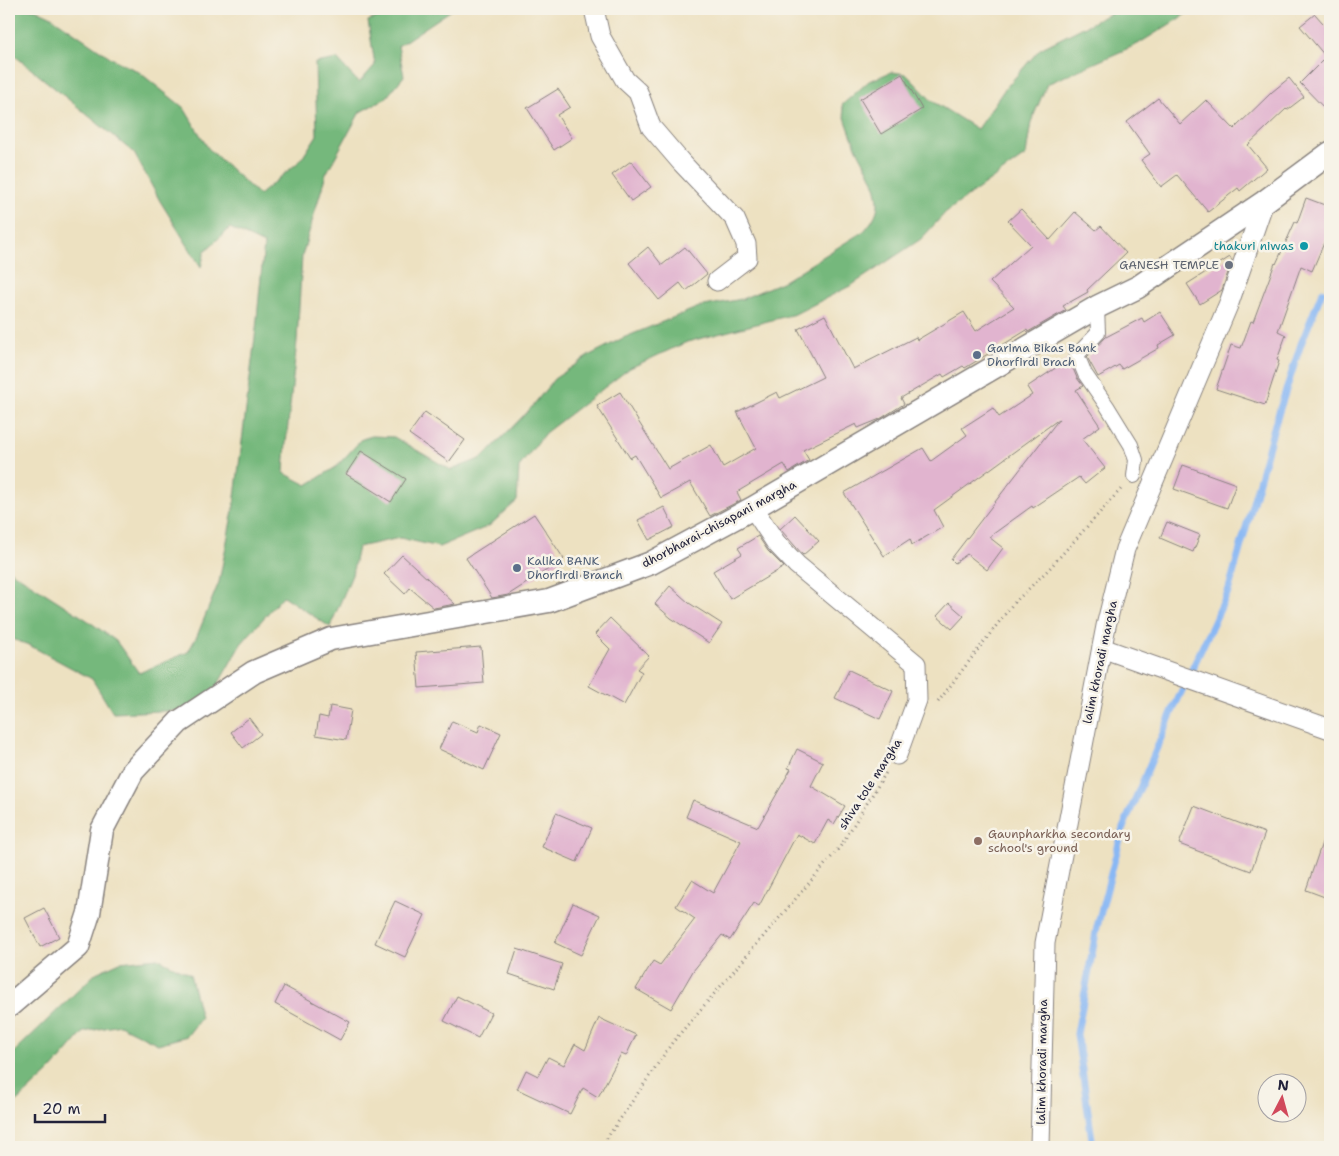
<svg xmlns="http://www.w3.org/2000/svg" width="1339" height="1156" font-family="'Shantell Sans',sans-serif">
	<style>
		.forest { fill: #74b87b; stroke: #4b6d5b }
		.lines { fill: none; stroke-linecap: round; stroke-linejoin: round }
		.stream { stroke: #89b8f4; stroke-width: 7 }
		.building { fill: #e1b4cf }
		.pedestrian-casing { stroke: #88827e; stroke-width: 16 }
		.minor-casing { stroke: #88827e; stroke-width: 21 }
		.tertiary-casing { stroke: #88827e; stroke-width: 25 }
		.path { stroke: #88827e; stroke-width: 3; stroke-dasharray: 1 4; stroke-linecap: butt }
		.pedestrian { stroke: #fff; stroke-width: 14 }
		.minor { stroke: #fff; stroke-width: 19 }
		.tertiary { stroke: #fff; stroke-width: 22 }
		.culture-dot { fill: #0f9aa8; stroke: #f7f3e8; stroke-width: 2 }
		.worship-dot { fill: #6b7280; stroke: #f7f3e8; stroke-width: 2 }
		.service-dot { fill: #5c6f8a; stroke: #f7f3e8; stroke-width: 2 }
		.education-dot { fill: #8d6e63; stroke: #f7f3e8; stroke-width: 2 }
		.labels { text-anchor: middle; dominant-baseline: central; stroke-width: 5; stroke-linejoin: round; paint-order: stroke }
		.culture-label { font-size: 12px; fill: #0d838f; stroke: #f7f3e8; text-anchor: end }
		.worship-label { font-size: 12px; fill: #5b616d; stroke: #f7f3e8; text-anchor: end }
		.service-label { font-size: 12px; fill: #4e5e75; stroke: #f7f3e8; text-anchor: start }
		.street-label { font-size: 12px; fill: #22223b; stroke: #f7f3e8 }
		.education-label { font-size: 12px; fill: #785e54; stroke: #f7f3e8; text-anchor: start }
	</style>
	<rect width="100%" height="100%" fill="#f7f3e8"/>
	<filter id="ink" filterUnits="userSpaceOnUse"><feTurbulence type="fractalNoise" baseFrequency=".02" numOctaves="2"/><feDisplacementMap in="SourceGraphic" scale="10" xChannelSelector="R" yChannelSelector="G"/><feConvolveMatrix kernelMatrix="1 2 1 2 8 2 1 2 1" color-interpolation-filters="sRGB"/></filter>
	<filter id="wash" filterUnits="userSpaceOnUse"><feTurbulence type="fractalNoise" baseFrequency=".0096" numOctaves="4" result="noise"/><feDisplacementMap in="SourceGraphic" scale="20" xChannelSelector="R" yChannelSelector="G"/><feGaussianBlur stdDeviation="1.12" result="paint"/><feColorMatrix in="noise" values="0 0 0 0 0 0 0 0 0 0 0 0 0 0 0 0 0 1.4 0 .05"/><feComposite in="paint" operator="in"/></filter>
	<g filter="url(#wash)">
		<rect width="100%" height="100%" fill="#ede1c1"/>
		<g class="forest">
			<path d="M 9,9 L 35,9 L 50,16 L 113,59 L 139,72 L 184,108 L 208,148 L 259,195 L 301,160 L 317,135 L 315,63 L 337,59 L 359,83 L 375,65 L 368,21 L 389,13 L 408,14 L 424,9 L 453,9 L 398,46 L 404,76 L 386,98 L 360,112 L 326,174 L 302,256 L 297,341 L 286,443 L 284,473 L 307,485 L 336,467 L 362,439 L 372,436 L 394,437 L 451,470 L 482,458 L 531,408 L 554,379 L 590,355 L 623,338 L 699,307 L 742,299 L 784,281 L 864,231 C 871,223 878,214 878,203 C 878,185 865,165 857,149 C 851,135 845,120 842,105 L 869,81 L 891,72 L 906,74 L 932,101 L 977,129 L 1004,90 L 1040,49 L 1119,9 L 1194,9 L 1138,44 L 1047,84 L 1031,122 L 1026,155 L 946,212 L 921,239 L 852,285 L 795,314 L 687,342 L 630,368 L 545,433 L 519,467 L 517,501 L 489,526 L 439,547 L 400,538 L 358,547 L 352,575 L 330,627 L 283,596 L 241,644 L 213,693 L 188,710 L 113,713 L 92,679 L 29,645 L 9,638 L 9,570 L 87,620 L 116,641 L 139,673 L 188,652 L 197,636 L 219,582 L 234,505 L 256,329 L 264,244 L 230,228 L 205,251 L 201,267 L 160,201 L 134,153 L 9,51 Z"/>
			<path d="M 157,958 L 190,974 L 201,1018 L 187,1036 L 158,1044 L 120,1025 L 84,1032 L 51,1070 L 9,1109 L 9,1057 L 96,973 L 120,962 Z"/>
		</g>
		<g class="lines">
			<path class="stream" d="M 1093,1147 L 1077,1034 L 1097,927 L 1123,828 L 1172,712 L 1228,592 L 1275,424 L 1301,344 L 1322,292"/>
		</g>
		<g id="blocks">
			<g class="building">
				<path d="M 1315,14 L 1330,31 L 1330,114 L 1300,83 L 1326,57 L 1300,26 Z"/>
				<path d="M 902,74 L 922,109 L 881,134 L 860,99 Z"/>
				<path d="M 1289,78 L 1304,97 L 1287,110 L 1286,109 L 1248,145 L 1267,168 L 1240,191 L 1238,188 L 1208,212 L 1177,175 L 1161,187 L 1141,160 L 1150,154 L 1127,122 L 1158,98 L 1180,124 L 1206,100 L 1234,129 L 1272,92 Z"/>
				<path d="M 558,89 L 570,107 L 557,115 L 572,138 L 554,150 L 527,108 Z"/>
				<path d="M 631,161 L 651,187 L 631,201 L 612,175 Z"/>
				<path d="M 1306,198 L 1330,207 L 1330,229 L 1312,271 L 1301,266 L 1278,331 L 1286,335 L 1277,360 L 1279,361 L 1265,405 L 1216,389 L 1231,345 L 1241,348 L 1251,321 L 1253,322 L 1275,263 L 1276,264 L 1295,222 L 1297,223 Z"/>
				<path d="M 1021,209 L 1050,240 L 1075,212 L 1096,230 L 1101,226 L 1126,253 L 1087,290 L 1088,292 L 1063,306 L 1066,310 L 1028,332 L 1027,330 L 965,368 L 963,366 L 944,377 L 942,374 L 901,398 L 904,404 L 880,419 L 858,428 L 856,424 L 803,450 L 809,460 L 789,472 L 784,464 L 737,492 L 741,500 L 710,516 L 690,482 L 661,498 L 635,455 L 630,458 L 597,406 L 620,392 L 668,469 L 711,445 L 723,467 L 756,448 L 737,412 L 777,392 L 780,398 L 823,377 L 798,329 L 825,315 L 853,369 L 916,337 L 917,340 L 964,312 L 976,331 L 1014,307 L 990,282 L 1031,245 L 1008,221 Z"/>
				<path d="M 648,247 L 662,265 L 685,247 L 707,274 L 686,291 L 680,283 L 659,300 L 629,263 Z"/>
				<path d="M 1230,257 L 1232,261 L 1222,290 L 1200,304 L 1187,284 Z"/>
				<path d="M 1160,312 L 1175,335 L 1158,345 L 1159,348 L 1122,369 L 1119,365 L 1098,377 L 1087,357 L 1106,337 L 1142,318 L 1144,322 Z"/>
				<path d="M 1069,359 L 1077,378 L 1083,386 L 1076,390 L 1100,426 L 1082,439 L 1105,468 L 1085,484 L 1079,477 L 1033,508 L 1032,506 L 989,537 L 1003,548 L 987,570 L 967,554 L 955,563 L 951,559 L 1059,419 L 934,510 L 943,527 L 912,545 L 910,539 L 884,556 L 844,493 L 923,448 L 931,461 L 967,435 L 962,428 L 993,408 L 999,417 L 1032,395 L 1027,387 Z"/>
				<path d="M 425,412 L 465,440 L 449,462 L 409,434 Z"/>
				<path d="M 361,451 L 406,479 L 391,502 L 346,474 Z"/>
				<path d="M 1183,465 L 1236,484 L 1227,508 L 1174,489 Z"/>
				<path d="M 664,507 L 674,527 L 649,540 L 638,520 Z"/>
				<path d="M 534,514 L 564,559 L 508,595 L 492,598 L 466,558 Z"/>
				<path d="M 795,515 L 819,541 L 803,555 L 780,529 Z"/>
				<path d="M 1167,522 L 1200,535 L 1193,552 L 1160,538 Z"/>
				<path d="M 758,536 L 768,551 L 784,567 L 730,599 L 713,571 L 742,554 L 738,548 Z"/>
				<path d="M 402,555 L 455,604 L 434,608 L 410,588 L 405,594 L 384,574 Z"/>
				<path d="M 670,586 L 689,603 L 722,624 L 709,643 L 671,618 L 655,604 Z"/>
				<path d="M 949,603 L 964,616 L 952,629 L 937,616 Z"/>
				<path d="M 610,618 L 649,656 L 637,669 L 642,672 L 624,705 L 589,686 L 610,649 L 595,634 Z"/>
				<path d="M 481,647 L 484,683 L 419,688 L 416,652 Z"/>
				<path d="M 849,670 L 893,691 L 880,719 L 835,698 Z"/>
				<path d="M 330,706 L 351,710 L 346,740 L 316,735 L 319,716 L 328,718 Z"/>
				<path d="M 249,718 L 261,734 L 243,748 L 231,732 Z"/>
				<path d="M 452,721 L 478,732 L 481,724 L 501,733 L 484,770 L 439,749 Z"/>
				<path d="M 797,749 L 823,762 L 811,786 L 845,806 L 834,824 L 828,820 L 815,844 L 797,834 L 759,906 L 754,903 L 730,940 L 722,935 L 693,971 L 671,1009 L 636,989 L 653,961 L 660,965 L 695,919 L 676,906 L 692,880 L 713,893 L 741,841 L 686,817 L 693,800 L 758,827 L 791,769 L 788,768 Z"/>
				<path d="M 1194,806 L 1265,833 L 1251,871 L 1179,844 Z"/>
				<path d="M 556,813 L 592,828 L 577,862 L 542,847 Z"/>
				<path d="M 1327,828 L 1330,829 L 1330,899 L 1306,890 Z"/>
				<path d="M 395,901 L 425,915 L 405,957 L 375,943 Z"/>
				<path d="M 573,903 L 600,915 L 581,955 L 555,943 Z"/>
				<path d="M 44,908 L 59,937 L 40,947 L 25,918 Z"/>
				<path d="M 517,949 L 562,964 L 554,989 L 509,974 Z"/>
				<path d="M 284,986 L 350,1022 L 340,1040 L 275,1004 Z"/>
				<path d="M 457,996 L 491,1013 L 478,1038 L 444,1021 Z"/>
				<path d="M 599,1018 L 636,1035 L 626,1056 L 621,1054 L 598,1097 L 583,1088 L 570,1114 L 517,1089 L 526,1070 L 538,1076 L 548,1057 L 564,1065 L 575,1044 L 585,1050 Z"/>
			</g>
		</g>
	</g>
	<g filter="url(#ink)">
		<use href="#blocks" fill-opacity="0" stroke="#88827e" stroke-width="1"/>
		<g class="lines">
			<g class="pedestrian-casing">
				<path id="pedestrian" d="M 1097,307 L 1098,333 L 1077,355 L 1085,374 L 1107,406 L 1131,445 L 1136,460 L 1134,476"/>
			</g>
			<g class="minor-casing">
				<g id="minor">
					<path d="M 594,9 L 600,36 L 625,80 L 638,92 L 651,127 L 681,162 L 735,219 L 746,244 L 747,258 L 717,281"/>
					<path d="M 753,508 L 776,543 L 797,565 L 916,664 L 917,700 L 897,755"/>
					<path d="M 1102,648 L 1330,729"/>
					<path d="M 1040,1147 L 1045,943 L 1106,626 L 1125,549 L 1229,303 L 1264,202"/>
				</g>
			</g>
			<g class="tertiary-casing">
				<path id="tertiary" d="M 9,1006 L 78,947 L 89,913 L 102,830 L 133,771 L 179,722 L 254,672 L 331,639 L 549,601 L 651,563 L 753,508 L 1097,307 L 1138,287 L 1264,202 L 1330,153"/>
			</g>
			<g class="path">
				<path d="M 938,702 L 1012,605 L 1048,570 L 1121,489"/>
				<path d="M 601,1147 L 672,1043 L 840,847 L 887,771"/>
			</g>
			<use href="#pedestrian" class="pedestrian"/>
			<use href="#minor" class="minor"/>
			<use href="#tertiary" class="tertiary"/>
		</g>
	</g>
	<circle class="culture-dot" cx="1304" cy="246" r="5"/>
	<circle class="worship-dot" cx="1229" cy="265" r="5"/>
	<g class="service-dot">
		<circle cx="977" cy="355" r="5"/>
		<circle cx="517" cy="568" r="5"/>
	</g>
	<circle class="education-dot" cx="978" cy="841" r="5"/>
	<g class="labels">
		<g class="culture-label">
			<text x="1294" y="246">thakuri niwas</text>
		</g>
		<g class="worship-label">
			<text x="1219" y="265">GANESH TEMPLE</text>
		</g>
		<g class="service-label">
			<text x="987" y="348">Garima Bikas Bank<tspan x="987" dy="14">Dhorfirdi Brach</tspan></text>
			<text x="527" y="561">Kalika BANK<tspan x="527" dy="14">Dhorfirdi Branch</tspan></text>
		</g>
		<g class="street-label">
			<text transform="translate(719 524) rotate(-28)">dhorbharai-chisapani margha</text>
			<text transform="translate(1100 662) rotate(-78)">lalim khoradi margha</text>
			<text transform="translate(870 784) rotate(-57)">shiva tole margha</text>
			<text transform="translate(1042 1062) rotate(-89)">lalim khoradi margha</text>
		</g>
		<g class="education-label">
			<text x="988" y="834">Gaunpharkha secondary<tspan x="988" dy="14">school's ground</tspan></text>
		</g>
	</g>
	<rect width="1339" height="1156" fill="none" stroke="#f7f3e8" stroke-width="30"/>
	<g transform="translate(1282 1098) rotate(6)"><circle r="24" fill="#f7f3e8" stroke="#a29fa3"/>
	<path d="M0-4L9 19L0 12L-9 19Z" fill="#d1495b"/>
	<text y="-8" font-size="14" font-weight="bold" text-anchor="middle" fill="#22223b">N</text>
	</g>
	<path d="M35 1114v8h70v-8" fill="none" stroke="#22223b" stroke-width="2.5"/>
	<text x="42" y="1114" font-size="15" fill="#22223b" stroke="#f7f3e8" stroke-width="4" paint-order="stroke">20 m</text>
</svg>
